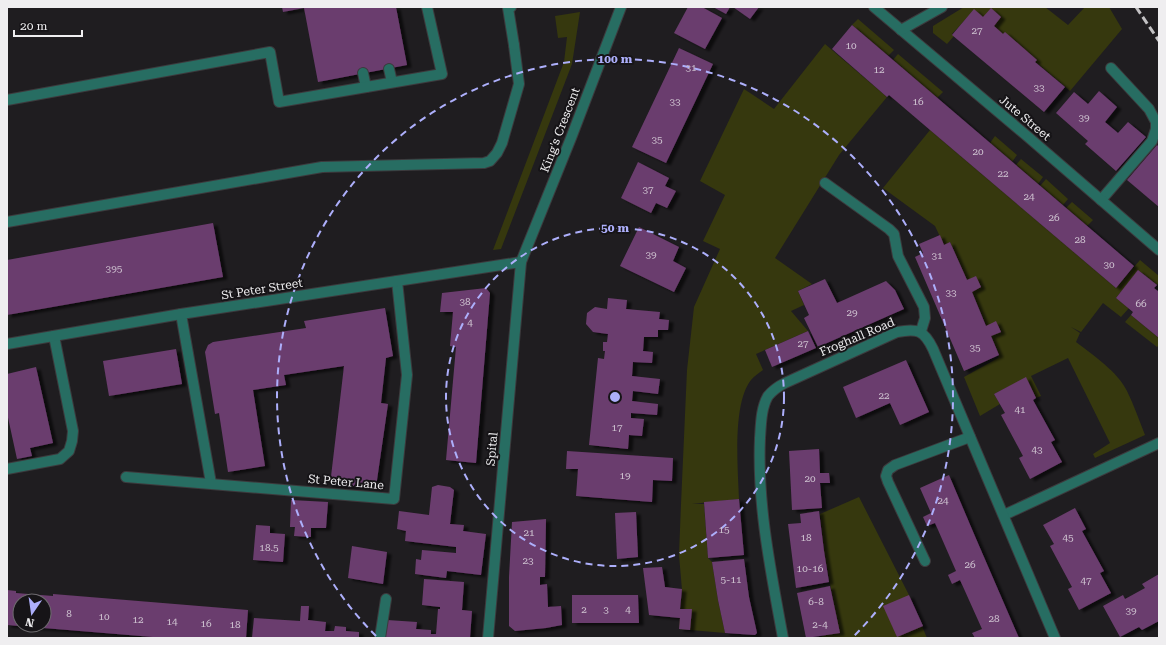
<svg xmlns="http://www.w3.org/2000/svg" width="1166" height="645" font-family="'Roboto Serif',serif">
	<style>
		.green { fill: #36380e }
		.building { fill: #6b3c6e; fill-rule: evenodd; filter: url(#shadow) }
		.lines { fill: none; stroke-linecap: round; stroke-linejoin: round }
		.lane-casing { stroke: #3c3a3d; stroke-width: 12 }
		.street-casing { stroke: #3c3a3d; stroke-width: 12 }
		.lane { stroke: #276d62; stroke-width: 10 }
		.street { stroke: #276d62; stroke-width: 10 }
		.rail { stroke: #c3c2c4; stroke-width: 3; stroke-dasharray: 8 4; stroke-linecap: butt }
		.ring { fill: none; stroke: #adaffb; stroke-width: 2; stroke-dasharray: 7 5 }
		.labels { text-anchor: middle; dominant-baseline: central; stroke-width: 4; stroke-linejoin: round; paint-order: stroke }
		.number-label { font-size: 10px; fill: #cec2d0 }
		.street-label { font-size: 12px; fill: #efeef0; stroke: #161417 }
		.centre { fill: #adaffb; stroke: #161417; stroke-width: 2 }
		.ring-label { font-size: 12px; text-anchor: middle; font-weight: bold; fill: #adaffb; stroke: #161417; stroke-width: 4; stroke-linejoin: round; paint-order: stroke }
	</style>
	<defs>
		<filter id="shadow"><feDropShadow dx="4.5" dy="2.5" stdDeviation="1" flood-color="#0009"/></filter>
	</defs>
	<rect width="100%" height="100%" fill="#1f1d20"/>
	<g class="green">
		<path d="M 964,7 L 1045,7 L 1068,25 L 1085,7 L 1109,7 L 1122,29 L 1070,91 L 974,10 L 952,34 L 954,36 L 947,44 L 933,33 L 933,26 Z"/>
		<path d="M 580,12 L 572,64 L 501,249 L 493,250 L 564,62 L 567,37 L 558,38 L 555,16 Z"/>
		<path d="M 858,19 L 894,50 L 888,56 L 852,25 Z"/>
		<path d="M 825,44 L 887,97 L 839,155 L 775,258 L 812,284 L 798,291 L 804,305 L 791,311 L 808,331 L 756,354 L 763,370 C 759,373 754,376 751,380 C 732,404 738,469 739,499 L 692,504 L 704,504 L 708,558 L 712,562 L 718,600 L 725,633 L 679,629 L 682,590 L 679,555 L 681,504 L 687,370 L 694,307 L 720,249 L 703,241 L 725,195 L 700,181 L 744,89 L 774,109 Z"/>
		<path d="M 898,54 L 943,92 L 937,98 L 893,60 Z"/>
		<path d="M 930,130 L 1116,288 L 1140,260 L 1159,276 L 1159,283 L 1157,285 L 1138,270 L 1116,298 L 1129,308 L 1121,317 L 1103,303 L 1081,332 L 1071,327 L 1080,333 L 1076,342 C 1093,355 1118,372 1127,391 C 1134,405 1139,420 1145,435 L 1095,458 L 1093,454 L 1110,443 L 1068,358 L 1031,376 L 1041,396 L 1036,398 L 1026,378 L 994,394 L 1000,404 L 980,416 L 964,377 L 998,358 L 999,355 L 950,242 L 944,245 L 935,226 L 883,188 Z"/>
		<path d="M 995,136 L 1017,155 L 1012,162 L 990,143 Z"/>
		<path d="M 1021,159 L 1043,177 L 1038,184 L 1016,165 Z"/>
		<path d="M 1046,179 L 1068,199 L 1063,205 L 1040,186 Z"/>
		<path d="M 1072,202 L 1093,220 L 1087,226 L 1066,208 Z"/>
		<path d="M 1131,315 L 1159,338 L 1159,345 L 1157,347 L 1125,322 Z"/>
		<path d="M 859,497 L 909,595 L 927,638 L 822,638 L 822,636 L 839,632 L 824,551 L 820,514 Z"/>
	</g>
	<g class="building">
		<path d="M 282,7 L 396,7 L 407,65 L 318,82 L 304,8 L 283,12 Z"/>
		<path d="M 688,7 L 702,7 L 722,18 L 705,49 L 674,33 Z"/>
		<path d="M 713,7 L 730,7 L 726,14 Z"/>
		<path d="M 733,7 L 759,7 L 750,19 Z"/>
		<path d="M 991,8 L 1001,17 L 994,26 L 1003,34 L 1005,32 L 1037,60 L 1035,62 L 1065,87 L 1044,112 L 952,35 L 974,9 L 983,17 Z"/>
		<path d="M 852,25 L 1134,266 L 1116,288 L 930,130 L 889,95 L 887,97 L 832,49 Z"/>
		<path d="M 679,48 L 713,64 L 666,163 L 632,147 Z"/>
		<path d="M 1099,91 L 1117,107 L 1105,122 L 1118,133 L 1128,122 L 1146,137 L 1116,171 L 1085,144 L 1088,141 L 1056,113 L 1074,92 L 1088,104 Z"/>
		<path d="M 1157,145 L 1159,147 L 1159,207 L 1127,180 Z"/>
		<path d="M 638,162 L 669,178 L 665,186 L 676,191 L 667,208 L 656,203 L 651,213 L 621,198 Z"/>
		<path d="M 213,223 L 223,277 L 7,315 L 7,260 Z"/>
		<path d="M 639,227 L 679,247 L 673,261 L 686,268 L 674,292 L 620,266 Z"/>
		<path d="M 940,235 L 944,245 L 950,242 L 967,280 L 976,276 L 981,287 L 972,292 L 986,326 L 996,321 L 1001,332 L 991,336 L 999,355 L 964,371 L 915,257 L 923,253 L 919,244 Z"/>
		<path d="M 1138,270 L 1157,285 L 1154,288 L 1159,292 L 1159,338 L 1131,315 L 1133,312 L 1116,298 Z"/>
		<path d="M 825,279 L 837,303 L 886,281 L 895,290 L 904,309 L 818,347 L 804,318 L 809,315 L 798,291 Z"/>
		<path d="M 486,288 L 490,293 L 476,463 L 446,460 L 456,347 L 450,346 L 453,312 L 440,312 L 442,293 Z"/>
		<path d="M 608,298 L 627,300 L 626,309 L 660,312 L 659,319 L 669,320 L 668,330 L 658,330 L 658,337 L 644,337 L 643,351 L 653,352 L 652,363 L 633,362 L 632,376 L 660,379 L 658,394 L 633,391 L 632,401 L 658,404 L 657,415 L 631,413 L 631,418 L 644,419 L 642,436 L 629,435 L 628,449 L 589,445 L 598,358 L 604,359 L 605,351 L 603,351 L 603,342 L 607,342 L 608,334 L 593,332 L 586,324 L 587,313 L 595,307 L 607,309 Z"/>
		<path d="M 385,308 L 393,356 L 386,358 L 381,403 L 388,404 L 376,487 L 330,485 L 344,366 L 284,375 L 286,385 L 253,390 L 265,466 L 228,472 L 219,413 L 215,414 L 205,352 L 208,345 L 213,342 L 306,328 L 304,321 Z"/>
		<path d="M 808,331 L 816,348 L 772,367 L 765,350 Z"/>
		<path d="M 176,349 L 182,384 L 109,396 L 103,361 Z"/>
		<path d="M 906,360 L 929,412 L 900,425 L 890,403 L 856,418 L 843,387 Z"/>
		<path d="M 36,367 L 53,443 L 30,448 L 32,456 L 17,459 L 7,413 L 7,374 Z"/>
		<path d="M 1026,377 L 1036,398 L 1033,400 L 1055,440 L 1051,442 L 1062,462 L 1030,479 L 1019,458 L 1023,456 L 1001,415 L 1005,413 L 994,394 Z"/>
		<path d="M 819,449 L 820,473 L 829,473 L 830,483 L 820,483 L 822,508 L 792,510 L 789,451 Z"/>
		<path d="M 567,451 L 673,458 L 672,481 L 653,480 L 652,502 L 576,496 L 578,469 L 566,469 Z"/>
		<path d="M 949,475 L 974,534 L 1019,638 L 975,638 L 972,633 L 982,629 L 960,580 L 952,584 L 948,575 L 956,571 L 935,523 L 927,526 L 923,517 L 931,513 L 920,488 Z"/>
		<path d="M 438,485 L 450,487 L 454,490 L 450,524 L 464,525 L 463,531 L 486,534 L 481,575 L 447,571 L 446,578 L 415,574 L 416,559 L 421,560 L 422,550 L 456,553 L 456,547 L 405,541 L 406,531 L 397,529 L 399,511 L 429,515 L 432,487 Z"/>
		<path d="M 739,499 L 744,555 L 708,558 L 704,502 Z"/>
		<path d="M 291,500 L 328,502 L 326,528 L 311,528 L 311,537 L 294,536 L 295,527 L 290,527 Z"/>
		<path d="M 1075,508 L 1086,529 L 1082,531 L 1104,571 L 1100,573 L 1111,593 L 1079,610 L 1068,589 L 1072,587 L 1050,546 L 1054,544 L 1043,525 Z"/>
		<path d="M 819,511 L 824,551 L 829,582 L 796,588 L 788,524 L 801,523 L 800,514 Z"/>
		<path d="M 636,512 L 638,557 L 617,559 L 615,513 Z"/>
		<path d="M 546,519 L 545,577 L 540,577 L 540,585 L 547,584 L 548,607 L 561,606 L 562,625 L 546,628 L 515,631 L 509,626 L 509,577 L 512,522 Z"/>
		<path d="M 256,525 L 270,526 L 270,533 L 285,534 L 283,562 L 253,560 Z"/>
		<path d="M 352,546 L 387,552 L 383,584 L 348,578 Z"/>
		<path d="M 744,559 L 749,597 L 757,633 L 755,635 L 725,633 L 718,600 L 712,562 Z"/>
		<path d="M 662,567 L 665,587 L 682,589 L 680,609 L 692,609 L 690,630 L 679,629 L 680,618 L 649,615 L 643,568 Z"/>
		<path d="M 1159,574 L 1159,621 L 1142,630 L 1139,627 L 1120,637 L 1103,606 L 1123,595 L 1125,599 L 1145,588 L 1142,584 Z"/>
		<path d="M 424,579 L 464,582 L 462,610 L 472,611 L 470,638 L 385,638 L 387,620 L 417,622 L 416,629 L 431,630 L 431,634 L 436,634 L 438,609 L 440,609 L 440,607 L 422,605 Z"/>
		<path d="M 830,586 L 840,633 L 806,638 L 797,593 Z"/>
		<path d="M 7,590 L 16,591 L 16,593 L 53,596 L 53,594 L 248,610 L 246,638 L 165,638 L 7,625 ZM 20,601 L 44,601 L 44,625 L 20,625 Z"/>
		<path d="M 572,595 L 638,595 L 639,623 L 572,623 Z"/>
		<path d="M 909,595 L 923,626 L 897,637 L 883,606 Z"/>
		<path d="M 301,606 L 309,606 L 308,620 L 326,622 L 325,631 L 334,631 L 335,626 L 346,627 L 346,631 L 359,632 L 359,638 L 252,638 L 254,618 L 300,621 Z"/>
	</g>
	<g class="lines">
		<g class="lane-casing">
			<g id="lane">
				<path d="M 389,69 L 392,82"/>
				<path d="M 363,73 L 366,87"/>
				<path d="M 7,100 L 270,52 L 279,102 L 442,74 L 427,7"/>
				<path d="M 825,183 L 889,229 L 894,234 L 898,256 L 924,307 L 925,318 L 921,331"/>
				<path d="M 1101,200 L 1152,141 L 1156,129 L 1156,122 L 1149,109 L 1111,68"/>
				<path d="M 7,222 L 322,167 L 484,163 L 490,161 L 497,153 L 502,143 L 519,84 L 514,45"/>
				<path d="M 181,314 L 211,483"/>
				<path d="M 7,469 L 60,459 L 69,451 L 72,441 L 73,431 L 54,336"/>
				<path d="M 126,477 L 394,499 L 407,375 L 397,281"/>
				<path d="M 1004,515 L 1159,443"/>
				<path d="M 925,561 L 888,482 L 886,476 L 888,470 L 895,465 L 970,437"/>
				<path d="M 380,638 L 386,599"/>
			</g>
		</g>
		<g class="street-casing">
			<g id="street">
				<path d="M 511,7 L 508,8 L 514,45"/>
				<path d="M 874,7 L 1027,136 L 1159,250"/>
				<path d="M 901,30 L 942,7"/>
				<path d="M 7,344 L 181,314 L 521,262"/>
				<path d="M 488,638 L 521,262 L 571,138 L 621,7"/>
				<path d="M 783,638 C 771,572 757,505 760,438 C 761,424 761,408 768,396 C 773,390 779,386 785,383 L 897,332 C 917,328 924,330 933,349 L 1055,638"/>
			</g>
		</g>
		<use href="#lane" class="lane"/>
		<use href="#street" class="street"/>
		<path class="rail" d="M 1136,7 L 1159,41"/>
	</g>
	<g class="ring">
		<circle cx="615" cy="397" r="169"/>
		<path d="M376 636A338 338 0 1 1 854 636"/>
	</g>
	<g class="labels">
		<g class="number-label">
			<text x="977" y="30">27</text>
			<text x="851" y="45">10</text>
			<text x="691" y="67">31</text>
			<text x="879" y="69">12</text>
			<text x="1039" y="87">33</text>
			<text x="675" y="101">33</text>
			<text x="918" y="101">16</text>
			<text x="1084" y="117">39</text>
			<text x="657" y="139">35</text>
			<text x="978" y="151">20</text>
			<text x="1003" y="173">22</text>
			<text x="648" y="189">37</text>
			<text x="1029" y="196">24</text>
			<text x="1054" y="217">26</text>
			<text x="1080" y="239">28</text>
			<text x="651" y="254">39</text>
			<text x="937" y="255">31</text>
			<text x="1109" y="264">30</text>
			<text x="114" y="268">395</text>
			<text x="951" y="292">33</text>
			<text x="465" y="301">38</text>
			<text x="1141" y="303">66</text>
			<text x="852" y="312">29</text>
			<text x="470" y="322">4</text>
			<text x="803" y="343">27</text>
			<text x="975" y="347">35</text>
			<text x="884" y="395">22</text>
			<text x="1020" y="409">41</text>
			<text x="617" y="427">17</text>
			<text x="1037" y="449">43</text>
			<text x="625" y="475">19</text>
			<text x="810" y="478">20</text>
			<text x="943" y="500">24</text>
			<text x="724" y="529">15</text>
			<text x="529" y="532">21</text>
			<text x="806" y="537">18</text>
			<text x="1068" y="537">45</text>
			<text x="269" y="547">18.5</text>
			<text x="528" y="560">23</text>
			<text x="970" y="564">26</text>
			<text x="810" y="568">10-16</text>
			<text x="731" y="579">5-11</text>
			<text x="1086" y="580">47</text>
			<text x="816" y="601">6-8</text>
			<text x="584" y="609">2</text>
			<text x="606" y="609">3</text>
			<text x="628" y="609">4</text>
			<text x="1131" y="610">39</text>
			<text x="69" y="613">8</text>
			<text x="104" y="616">10</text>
			<text x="994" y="618">28</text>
			<text x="138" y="619">12</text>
			<text x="172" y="621">14</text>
			<text x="206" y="623">16</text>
			<text x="235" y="624">18</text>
			<text x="820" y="624">2-4</text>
		</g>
		<g class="street-label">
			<text transform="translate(1025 118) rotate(40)">Jute Street</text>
			<text transform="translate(560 130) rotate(-69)">King's Crescent</text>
			<text transform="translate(262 289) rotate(-9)">St Peter Street</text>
			<text transform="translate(857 337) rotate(-23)">Froghall Road</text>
			<text transform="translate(492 449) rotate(-85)">Spital</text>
			<text transform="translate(346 482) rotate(5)">St Peter Lane</text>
		</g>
	</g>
	<circle cx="615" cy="397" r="6" class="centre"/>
	<g class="ring-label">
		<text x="615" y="63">100 m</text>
		<text x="615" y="232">50 m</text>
	</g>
	<rect width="1166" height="645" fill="none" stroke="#efeef0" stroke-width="16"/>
	<g transform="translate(32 613) rotate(193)"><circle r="19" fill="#161417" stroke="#6d6b6e"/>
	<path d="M0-3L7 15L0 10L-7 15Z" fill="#adaffb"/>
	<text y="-6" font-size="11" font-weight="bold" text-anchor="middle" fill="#efeef0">N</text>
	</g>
	<path d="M14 30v6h68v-6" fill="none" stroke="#efeef0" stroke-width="2"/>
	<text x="20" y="30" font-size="12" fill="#efeef0" stroke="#161417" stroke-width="3" paint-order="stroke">20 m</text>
</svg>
